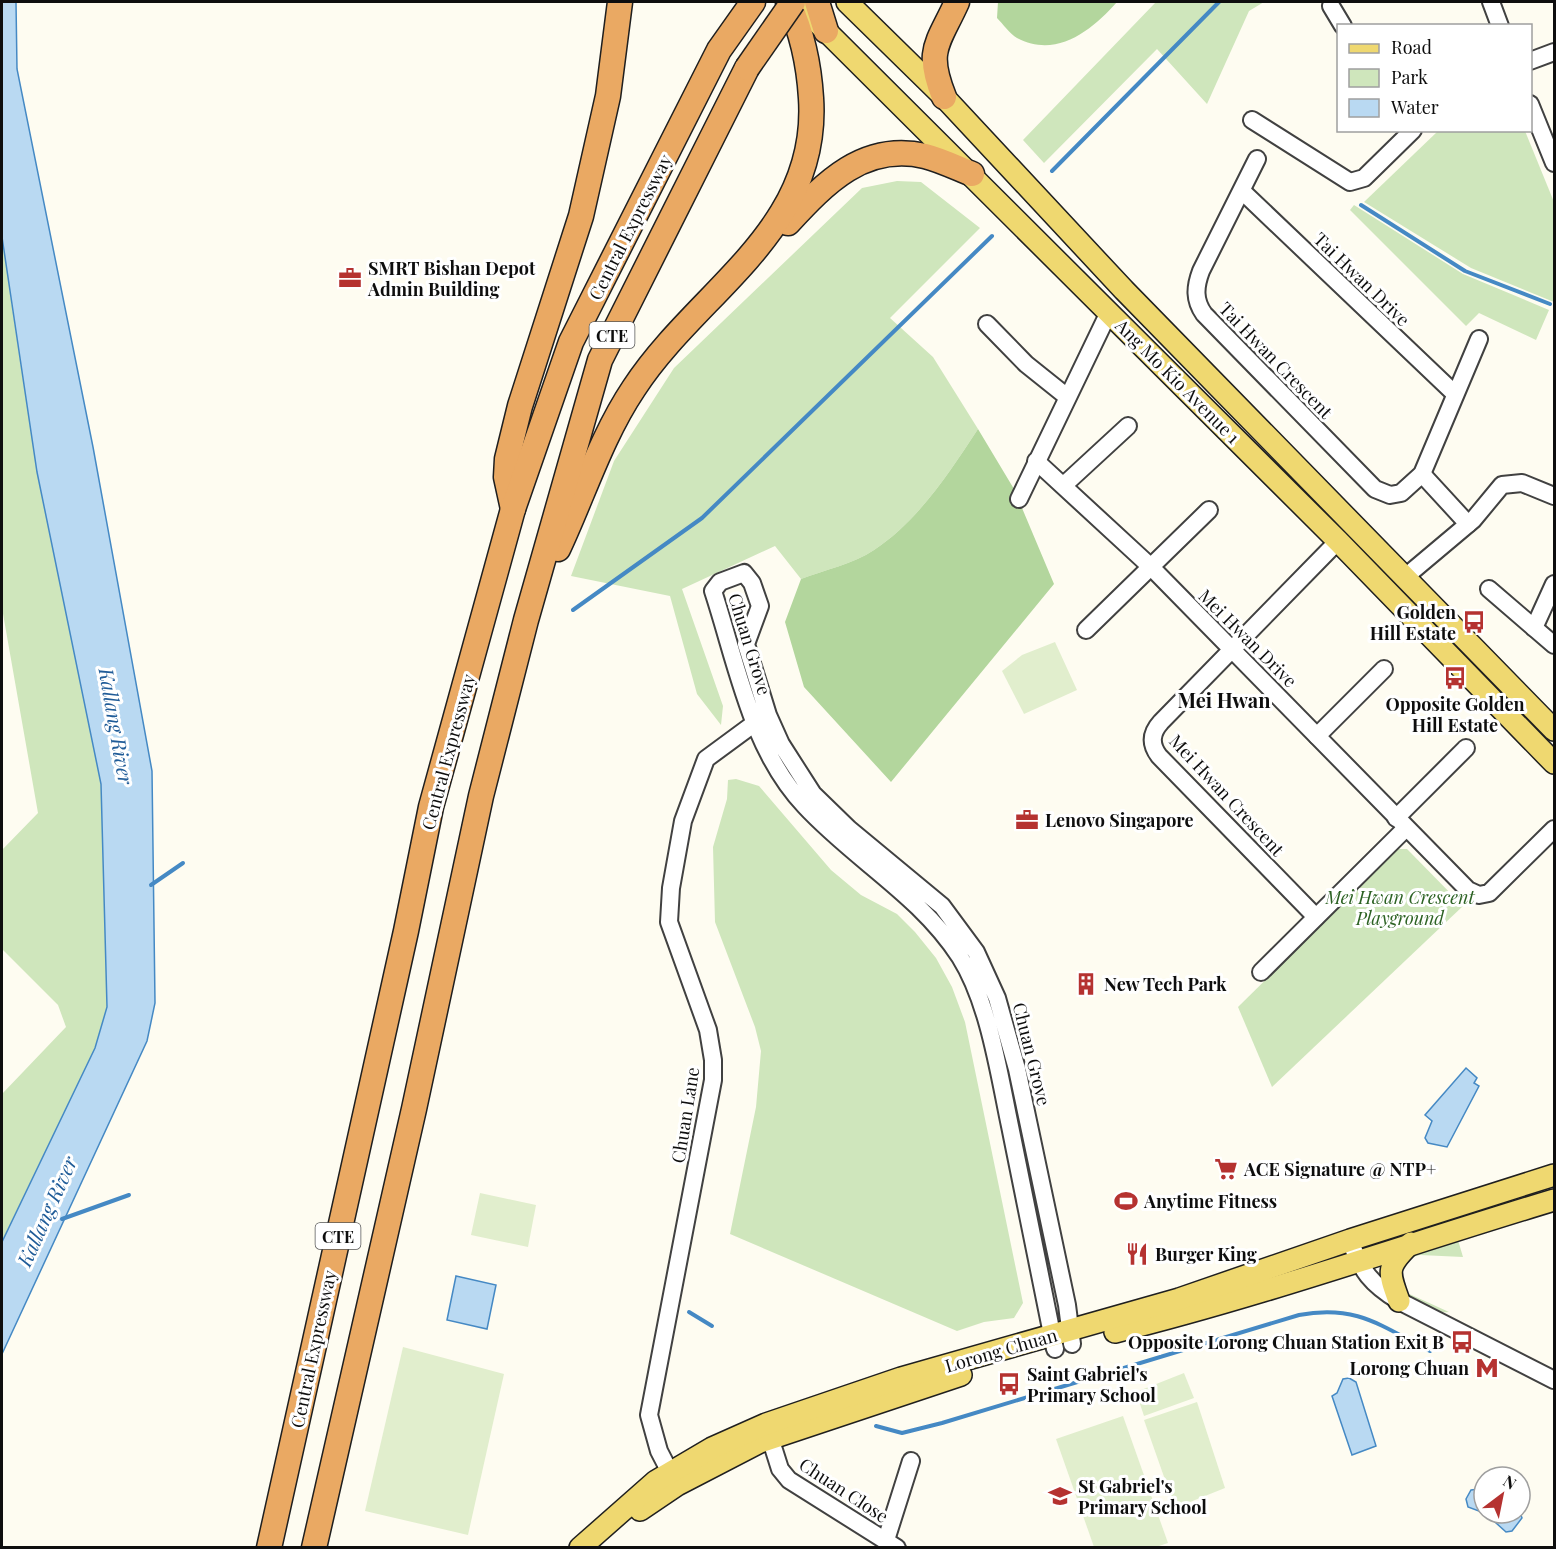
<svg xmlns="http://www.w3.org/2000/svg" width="1556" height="1549" font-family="'Playfair Display',serif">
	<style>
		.green { fill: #cfe6bc }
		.forest { fill: #b3d69d }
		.pitch { fill: #e1eecd }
		.water { fill: #b9d9f2; stroke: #4589c4; stroke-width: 1.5 }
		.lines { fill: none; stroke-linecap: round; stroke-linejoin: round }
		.stream { stroke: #4589c4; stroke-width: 4 }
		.minor-casing { stroke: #414141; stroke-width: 20 }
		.major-casing { stroke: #1f1f1f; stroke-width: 24 }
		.highway-casing { stroke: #1f1f1f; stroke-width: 27 }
		.minor { stroke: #fff; stroke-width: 16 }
		.major { stroke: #efd870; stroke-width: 21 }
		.highway { stroke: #eaa963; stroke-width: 24 }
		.highway-bridge-casing { stroke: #1f1f1f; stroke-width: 27; stroke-linecap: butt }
		.highway-bridge { stroke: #eaa963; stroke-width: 24 }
		.labels { text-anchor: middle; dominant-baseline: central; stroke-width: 6; stroke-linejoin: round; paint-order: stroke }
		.shield { fill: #fff; stroke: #565656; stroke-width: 1.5 }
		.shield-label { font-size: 16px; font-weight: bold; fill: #0e0e0e }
		.street-label { font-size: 18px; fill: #0e0e0e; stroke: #fff }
		.poi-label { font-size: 18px; font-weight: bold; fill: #0e0e0e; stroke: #fff; text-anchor: start }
		.park-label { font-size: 18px; font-style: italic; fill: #2c6223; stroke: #fff }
		.neighbourhood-label { font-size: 20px; font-weight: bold; fill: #0e0e0e; stroke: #fff }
		.water-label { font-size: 20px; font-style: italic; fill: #205c98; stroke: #fff }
	</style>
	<rect width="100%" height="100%" fill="#fefcf1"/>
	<g class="green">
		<path d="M 1156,2 L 1264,2 L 1249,11 L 1207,104 L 1157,49 L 1044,163 L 1023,140 Z"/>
		<path d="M 1438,131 L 1525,131 L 1554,202 L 1554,302 L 1471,268 L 1364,202 Z"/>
		<path d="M 897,181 L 921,182 L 980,228 L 890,318 L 933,357 L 978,429 C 949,473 918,521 874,550 C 853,564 824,570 801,579 L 775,546 L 682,589 L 723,706 L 721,725 L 697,694 L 670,596 L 571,576 L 614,461 L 674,368 L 862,188 Z"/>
		<path d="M 2,183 L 10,293 L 37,472 L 101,784 L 107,1007 L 95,1048 L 2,1241 L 2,1094 L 66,1027 L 58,1005 L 2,949 L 2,850 L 38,813 L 2,608 Z"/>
		<path d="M 1354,205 L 1463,274 L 1549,310 L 1536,340 L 1479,313 L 1466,326 L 1350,210 Z"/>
		<path d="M 736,779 L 759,786 L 831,870 L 861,895 L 897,914 L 915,932 L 936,958 L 952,987 L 965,1022 L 1023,1303 L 1014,1318 L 984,1322 L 957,1331 L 730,1234 L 756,1107 L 761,1051 L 755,1027 L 715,922 L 713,847 L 727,799 L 728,780 Z"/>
		<path d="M 1398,849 L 1407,849 L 1463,906 L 1272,1087 L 1238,1007 Z"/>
		<path d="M 1455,1230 L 1463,1257 L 1420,1255 L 1407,1259 L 1396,1279 L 1405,1292 L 1449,1312 C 1426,1315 1402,1294 1390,1276 C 1393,1243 1429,1238 1455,1230 Z"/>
	</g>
	<g class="forest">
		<path d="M 998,2 L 1117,2 C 1092,30 1057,59 1017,38 C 1010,34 1003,24 997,18 Z"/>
		<path d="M 978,429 L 1014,489 L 1054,584 L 891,782 L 804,687 L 785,622 L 801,579 C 824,570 853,564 874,550 C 918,521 949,473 978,429 Z"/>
	</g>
	<g class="pitch">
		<path d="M 1055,642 L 1077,690 L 1024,714 L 1002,671 L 1022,655 Z"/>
		<path d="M 480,1193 L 536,1205 L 528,1247 L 471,1235 Z"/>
		<path d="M 403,1347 L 504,1374 L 468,1535 L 365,1511 Z"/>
		<path d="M 1184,1373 L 1194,1398 L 1144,1416 L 1136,1392 Z"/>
		<path d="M 1197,1402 L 1225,1488 L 1175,1508 L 1144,1420 Z"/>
		<path d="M 1123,1416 L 1168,1543 L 1156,1547 L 1094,1547 L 1056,1439 Z"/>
	</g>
	<g class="water">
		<path d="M 2,2 L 16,2 L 17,69 L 93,447 L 152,771 L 155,1003 L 147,1041 L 2,1354 L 2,1242 L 95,1048 L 107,1007 L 101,784 L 37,472 L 2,237 Z"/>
		<path d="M 1466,1068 L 1477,1078 L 1474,1083 L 1479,1086 L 1447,1147 L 1428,1143 L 1425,1138 L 1432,1121 L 1425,1115 Z"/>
		<path d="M 456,1276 L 496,1285 L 487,1329 L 447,1320 Z"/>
		<path d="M 1349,1378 L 1356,1382 L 1376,1446 L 1352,1455 L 1332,1396 L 1337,1393 L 1343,1379 Z"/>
		<path d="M 1480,1489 L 1484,1492 L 1484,1513 L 1468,1507 L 1466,1499 L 1471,1490 Z"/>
		<path d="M 1485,1513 L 1520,1513 L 1522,1518 L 1512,1531 L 1506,1532 Z"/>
	</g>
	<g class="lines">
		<g class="stream">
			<path d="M 1052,171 L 1219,2"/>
			<path d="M 1361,205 L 1465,271 L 1550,304"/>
			<path d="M 573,610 L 702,518 L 992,236"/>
			<path d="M 151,885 L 183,863"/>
			<path d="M 62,1219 L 129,1195"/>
			<path d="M 689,1312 L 712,1326"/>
			<path d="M 876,1426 L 902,1433 L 942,1423 L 1299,1315 C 1356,1304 1381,1326 1430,1351"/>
		</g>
		<g class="minor-casing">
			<g id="minor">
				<path d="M 1491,2 L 1500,26"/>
				<path d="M 1331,6 L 1343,26"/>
				<path d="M 1530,61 L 1554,52"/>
				<path d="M 1530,104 L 1554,163"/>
				<path d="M 1252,120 L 1350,182 L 1364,178 L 1413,130"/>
				<path d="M 1257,159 L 1201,271 C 1195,287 1194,300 1204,314 L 1375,489 L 1390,495 L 1401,493 L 1422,474 L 1479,339"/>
				<path d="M 1242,191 L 1455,394"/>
				<path d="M 987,324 L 1026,364 L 1066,396"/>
				<path d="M 1036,461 L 1151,567 L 1468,890 L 1479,895 L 1489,893 L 1554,829"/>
				<path d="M 1422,474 L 1468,524"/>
				<path d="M 1064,485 L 1128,426"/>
				<path d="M 1019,499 L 1109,312"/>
				<path d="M 1404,578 L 1473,520 L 1502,485 L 1522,483 L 1554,496"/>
				<path d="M 1489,589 L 1554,645"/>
				<path d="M 1534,628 L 1554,584"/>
				<path d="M 1086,630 L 1209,510"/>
				<path d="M 1317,736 L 1384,669"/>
				<path d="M 1396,818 L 1466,748"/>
				<path d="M 1316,917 L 1159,756 C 1150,744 1151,733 1161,722 L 1338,541"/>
				<path d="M 1261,972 L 1406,828"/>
				<path d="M 1350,1240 C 1361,1271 1371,1284 1399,1301 L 1554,1380"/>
				<path d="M 1055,1349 C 1040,1275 1025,1201 1010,1126 C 999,1074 989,1003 960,957 C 920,895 855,860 805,806 C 751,749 737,664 713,591 L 720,582 L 744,573 L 752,583 L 760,606 L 746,644 L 768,715 L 781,744 L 813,794 L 849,829 L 942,906 L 976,952 L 997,998 L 1017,1069 L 1067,1305 L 1072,1344"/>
				<path d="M 767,1428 L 780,1469 L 789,1480 L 897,1548"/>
				<path d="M 675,1482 L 659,1451 L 649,1415 L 713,1080 L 713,1060 L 708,1030 L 669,922 L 671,888 L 683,821 L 706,759 L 763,717"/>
				<path d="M 886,1540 L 911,1461"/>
			</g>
		</g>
		<g class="major-casing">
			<g id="major">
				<path d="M 797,2 L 1338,541 L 1554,763"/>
				<path d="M 847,2 L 944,97 L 1124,290 L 1554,730"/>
				<path d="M 1399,1301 C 1388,1271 1386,1267 1411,1243"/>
				<path d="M 1115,1332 C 1264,1295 1408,1244 1554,1200"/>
				<path d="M 640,1510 L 677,1485 L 760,1442 L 961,1375"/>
				<path d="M 580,1548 L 656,1481 L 712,1448 L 766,1424 L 901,1378 L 1179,1299 L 1350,1240 L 1554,1175"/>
			</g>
		</g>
		<g class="highway-casing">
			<g id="highway">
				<path d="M 817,2 L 826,31"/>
				<path d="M 944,97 C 925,50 938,44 957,2"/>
				<path d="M 788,223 C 825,183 864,142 925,156 C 941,160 957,168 972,174"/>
				<path d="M 513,509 L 506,477 L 507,459 L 520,406 L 581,216 L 608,96 L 620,2"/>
				<path d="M 558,549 C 583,496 601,437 634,388 C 698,290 820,231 811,98 C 809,65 802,32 788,2"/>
				<path d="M 269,1548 L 406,931 L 431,807 L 513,509 L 571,342 L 719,50 L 753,2"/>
				<path d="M 314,1548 L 414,1109 L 481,796 L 526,620 L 600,360 L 747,68"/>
			</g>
		</g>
		<use href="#minor" class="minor"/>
		<use href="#major" class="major"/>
		<use href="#highway" class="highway"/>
		<g class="highway-bridge-casing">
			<path id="highway-bridge" d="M 747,68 L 793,2"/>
		</g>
		<use href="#highway-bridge" class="highway-bridge"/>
	</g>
	<defs>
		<g id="office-bare" transform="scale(1.8)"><path d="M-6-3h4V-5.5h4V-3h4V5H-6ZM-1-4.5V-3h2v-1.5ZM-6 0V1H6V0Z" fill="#b53230" stroke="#fff" stroke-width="2.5" paint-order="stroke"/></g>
		<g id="bus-bare" transform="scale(1.8)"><path d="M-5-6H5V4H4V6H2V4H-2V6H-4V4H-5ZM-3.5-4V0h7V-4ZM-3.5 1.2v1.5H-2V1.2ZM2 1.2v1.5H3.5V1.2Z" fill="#b53230" stroke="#fff" stroke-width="2.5" paint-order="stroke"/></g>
		<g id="building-bare" transform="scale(1.8)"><path d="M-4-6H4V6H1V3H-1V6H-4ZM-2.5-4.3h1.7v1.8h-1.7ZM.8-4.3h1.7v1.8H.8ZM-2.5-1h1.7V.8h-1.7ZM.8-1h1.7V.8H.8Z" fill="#b53230" stroke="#fff" stroke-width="2.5" paint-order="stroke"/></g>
		<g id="supermarket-bare" transform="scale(1.8)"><path d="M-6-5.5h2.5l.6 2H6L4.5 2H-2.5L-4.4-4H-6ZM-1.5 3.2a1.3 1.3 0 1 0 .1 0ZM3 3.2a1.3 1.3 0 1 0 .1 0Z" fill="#b53230" stroke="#fff" stroke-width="2.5" paint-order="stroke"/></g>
		<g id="stadium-bare" transform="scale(1.8)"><path d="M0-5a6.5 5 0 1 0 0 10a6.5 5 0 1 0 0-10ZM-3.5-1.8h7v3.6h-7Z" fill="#b53230" stroke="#fff" stroke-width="2.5" paint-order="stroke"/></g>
		<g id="restaurant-bare" transform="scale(1.8)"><path d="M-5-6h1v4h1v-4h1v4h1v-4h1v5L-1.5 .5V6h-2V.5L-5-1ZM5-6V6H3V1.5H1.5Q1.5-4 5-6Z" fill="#b53230" stroke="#fff" stroke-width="2.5" paint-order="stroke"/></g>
		<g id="metro-bare" transform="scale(1.8)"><path d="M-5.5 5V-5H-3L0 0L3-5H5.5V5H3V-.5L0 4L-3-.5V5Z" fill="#b53230" stroke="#fff" stroke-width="2.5" paint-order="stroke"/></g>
		<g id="school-bare" transform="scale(1.8)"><path d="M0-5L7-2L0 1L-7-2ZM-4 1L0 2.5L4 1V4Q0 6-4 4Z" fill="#b53230" stroke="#fff" stroke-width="2.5" paint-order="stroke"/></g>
	</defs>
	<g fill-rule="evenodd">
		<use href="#office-bare" x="350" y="278"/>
		<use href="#bus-bare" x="1474" y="622"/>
		<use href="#bus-bare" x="1455" y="678"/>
		<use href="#office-bare" x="1027" y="820"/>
		<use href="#building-bare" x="1086" y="984"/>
		<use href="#supermarket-bare" x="1226" y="1169"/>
		<use href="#stadium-bare" x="1126" y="1201"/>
		<use href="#restaurant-bare" x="1137" y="1254"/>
		<use href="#bus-bare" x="1462" y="1342"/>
		<use href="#metro-bare" x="1487" y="1368"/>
		<use href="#bus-bare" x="1009" y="1384"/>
		<use href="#school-bare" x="1060" y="1496"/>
	</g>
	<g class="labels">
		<g class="shield">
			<rect x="589.5" y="322" width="45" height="26" rx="4.5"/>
			<rect x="315.5" y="1223" width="45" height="26" rx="4.5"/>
		</g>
		<g class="shield-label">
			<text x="612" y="335">CTE</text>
			<text x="338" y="1236">CTE</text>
		</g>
		<g class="street-label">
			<text transform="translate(630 227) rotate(-63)">Central Expressway</text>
			<text transform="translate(1362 279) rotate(44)">Tai Hwan Drive</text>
			<text transform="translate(1276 360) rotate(46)">Tai Hwan Crescent</text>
			<text transform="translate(1178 381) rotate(45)">Ang Mo Kio Avenue 1</text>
			<text transform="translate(1248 638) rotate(45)">Mei Hwan Drive</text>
			<text transform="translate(750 644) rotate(73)">Chuan Grove</text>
			<text transform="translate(448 752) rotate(-75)">Central Expressway</text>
			<text transform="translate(1227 795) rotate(47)">Mei Hwan Crescent</text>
			<text transform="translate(1032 1054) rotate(76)">Chuan Grove</text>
			<text transform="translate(685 1115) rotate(-81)">Chuan Lane</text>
			<text transform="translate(313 1349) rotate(-78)">Central Expressway</text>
			<text transform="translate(1001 1350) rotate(-16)">Lorong Chuan</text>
			<text transform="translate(844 1490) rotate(33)">Chuan Close</text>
		</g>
		<g class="poi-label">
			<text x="368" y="268">SMRT Bishan Depot<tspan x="368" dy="21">Admin Building</tspan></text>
			<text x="1456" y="612" text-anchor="end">Golden<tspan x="1456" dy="21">Hill Estate</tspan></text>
			<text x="1455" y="704" text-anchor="middle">Opposite Golden<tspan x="1455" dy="21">Hill Estate</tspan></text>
			<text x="1045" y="820">Lenovo Singapore</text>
			<text x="1104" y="984">New Tech Park</text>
			<text x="1244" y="1169">ACE Signature @ NTP+</text>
			<text x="1144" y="1201">Anytime Fitness</text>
			<text x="1155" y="1254">Burger King</text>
			<text x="1444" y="1342" text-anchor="end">Opposite Lorong Chuan Station Exit B</text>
			<text x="1469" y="1368" text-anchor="end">Lorong Chuan</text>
			<text x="1027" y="1374">Saint Gabriel's<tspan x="1027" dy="21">Primary School</tspan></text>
			<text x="1078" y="1486">St Gabriel's<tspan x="1078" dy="21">Primary School</tspan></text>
		</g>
		<g class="park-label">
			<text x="1400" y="897">Mei Hwan Crescent<tspan x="1400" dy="21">Playground</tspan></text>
		</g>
		<g class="neighbourhood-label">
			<text x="1224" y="699">Mei Hwan</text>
		</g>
		<g class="water-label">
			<text transform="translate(117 726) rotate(80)">Kallang River</text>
			<text transform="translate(46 1211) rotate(-66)">Kallang River</text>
		</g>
	</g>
	<rect width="1556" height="1549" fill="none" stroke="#0e0e0e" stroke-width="6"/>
	<rect x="1337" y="24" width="195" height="108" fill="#ffffff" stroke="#9f9f9f" stroke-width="1.5"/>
	<rect x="1349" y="44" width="30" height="9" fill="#efd870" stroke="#9f9f9f" stroke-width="1.5"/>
	<text x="1391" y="54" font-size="18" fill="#0e0e0e">Road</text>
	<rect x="1349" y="69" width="30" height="18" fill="#cfe6bc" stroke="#9f9f9f" stroke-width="1.5"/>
	<text x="1391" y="84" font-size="18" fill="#0e0e0e">Park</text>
	<rect x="1349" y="99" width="30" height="18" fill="#b9d9f2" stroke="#9f9f9f" stroke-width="1.5"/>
	<text x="1391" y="114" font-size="18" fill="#0e0e0e">Water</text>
	<g transform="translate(1502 1495) rotate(32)"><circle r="28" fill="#ffffff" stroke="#9f9f9f" stroke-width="1.5"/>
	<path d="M0-4.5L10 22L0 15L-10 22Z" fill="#b53230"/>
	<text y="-9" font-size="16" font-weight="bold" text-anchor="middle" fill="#0e0e0e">N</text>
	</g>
</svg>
